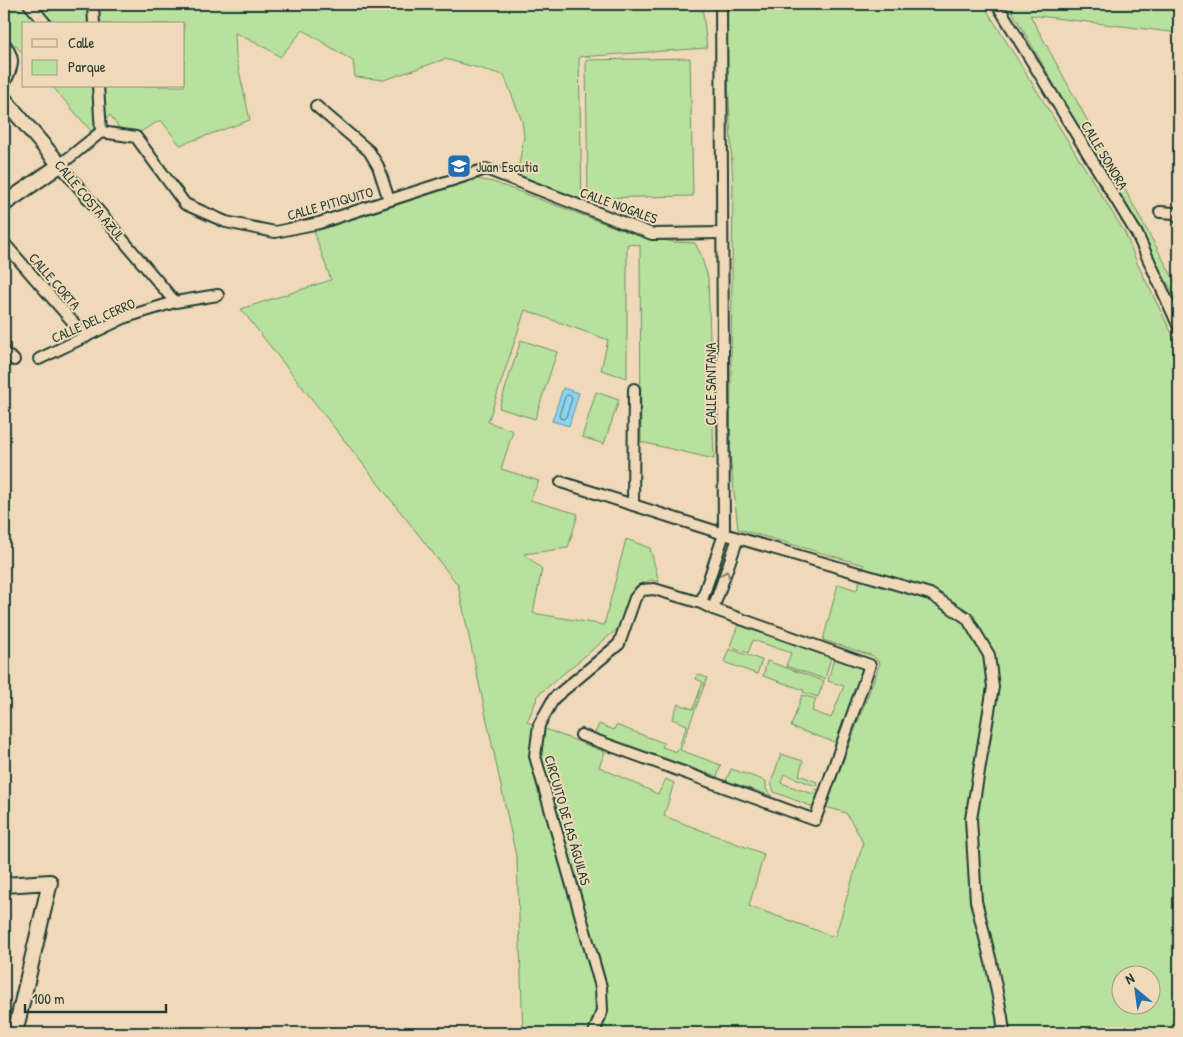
<svg xmlns="http://www.w3.org/2000/svg" width="1183" height="1037" font-family="'Patrick Hand',sans-serif">
	<style>
		.green { fill: #b8e19d; stroke: #6c8f68; fill-rule: evenodd }
		.water { fill: #8dd3ee; stroke: #6197a4 }
		.lines { fill: none; stroke-linecap: round; stroke-linejoin: round }
		.shore { stroke: #4b797e; stroke-width: 1 }
		.street-casing { stroke: #1f3d34; stroke-width: 14 }
		.secondary-casing { stroke: #1f3d34; stroke-width: 18 }
		.street { stroke: #f0d9b8; stroke-width: 10 }
		.secondary { stroke: #f0d9b8; stroke-width: 14 }
		.oneway { stroke: #7d836f }
		.labels { text-anchor: middle; dominant-baseline: central; stroke-width: 4; stroke-linejoin: round; paint-order: stroke }
		.street-label { font-size: 14px; fill: #1f3d34; stroke: #f0d9b8 }
		.poi-label { font-size: 14px; fill: #1f3d34; stroke: #f0d9b8; text-anchor: start }
	</style>
	<rect width="100%" height="100%" fill="#f0d9b8"/>
	<filter id="ink" filterUnits="userSpaceOnUse"><feTurbulence type="fractalNoise" baseFrequency=".02" numOctaves="2"/><feDisplacementMap in="SourceGraphic" scale="10" xChannelSelector="R" yChannelSelector="G"/><feConvolveMatrix kernelMatrix="1 2 1 2 8 2 1 2 1" color-interpolation-filters="sRGB"/></filter>
	<g filter="url(#ink)">
		<g class="green">
			<path d="M 4,4 L 702,4 L 707,48 L 579,57 L 582,202 L 517,175 L 524,137 L 522,121 L 504,75 L 445,59 L 384,80 L 355,77 L 353,61 L 303,30 L 280,57 L 268,49 L 235,33 L 236,57 L 250,120 L 180,145 L 161,120 L 138,133 L 120,129 L 110,115 L 91,131 L 52,86 L 184,86 L 184,24 L 24,24 L 24,55 L 4,33 Z"/>
			<path d="M 727,4 L 983,4 L 1125,233 L 1138,265 L 1179,348 L 1179,1033 L 523,1033 L 517,861 L 458,585 L 241,309 L 331,280 L 314,232 L 477,179 L 493,182 L 636,235 L 674,242 L 695,243 L 701,255 L 708,278 L 714,459 L 641,442 L 640,245 L 627,244 L 627,378 L 601,370 L 608,340 L 525,310 L 488,422 L 513,431 L 501,469 L 539,481 L 530,500 L 578,514 L 568,548 L 524,554 L 542,569 L 533,613 L 604,625 L 626,539 L 650,548 L 659,582 L 651,580 L 635,587 L 621,626 L 539,694 L 527,722 L 605,752 L 599,767 L 658,794 L 666,779 L 674,783 L 664,816 L 764,854 L 749,906 L 835,937 L 863,844 L 860,836 L 846,813 L 826,807 L 880,663 L 873,656 L 823,640 L 838,584 L 857,590 L 864,565 L 738,529 L 730,455 L 733,187 L 728,78 ZM 1120,974 L 1150,974 L 1150,1004 L 1120,1004 Z"/>
			<path d="M 1008,4 L 1179,4 L 1179,33 L 1030,15 L 1179,289 L 1179,303 Z"/>
			<path d="M 690,58 L 693,196 L 588,198 L 586,60 Z"/>
			<path d="M 521,340 L 557,352 L 535,419 L 499,408 Z"/>
			<path d="M 596,392 L 619,400 L 604,444 L 582,437 Z"/>
			<path d="M 738,625 L 831,657 L 825,679 L 786,666 L 791,653 L 753,640 L 748,653 L 730,646 Z"/>
			<path d="M 729,649 L 762,660 L 757,674 L 724,662 Z"/>
			<path d="M 834,658 L 864,668 L 837,743 L 791,727 L 802,695 L 816,699 L 812,711 L 831,718 L 844,686 L 828,681 Z"/>
			<path d="M 767,661 L 824,681 L 818,697 L 803,692 L 804,690 L 763,676 Z"/>
			<path d="M 698,674 L 707,678 L 680,750 L 721,765 L 717,777 L 595,733 L 599,724 L 614,730 L 616,725 L 664,743 L 662,747 L 677,752 L 687,725 L 672,719 L 678,704 L 693,709 L 703,682 L 696,679 Z"/>
			<path d="M 781,754 L 803,761 L 799,775 L 817,782 L 816,786 L 784,774 L 781,783 L 813,794 L 815,789 L 819,790 L 813,807 L 774,792 L 771,783 Z"/>
			<path d="M 731,769 L 766,781 L 766,789 L 772,796 L 726,781 Z"/>
		</g>
		<path class="water" d="M 563,388 L 579,393 L 569,426 L 552,421 Z"/>
		<g class="lines">
			<path class="shore" d="M 567,395 L 571,396 L 572,399 L 566,417 L 563,419 L 560,418 L 559,415 L 565,397 Z"/>
			<g class="street-casing">
				<g id="street">
					<path d="M 29,4 L 46,24"/>
					<path d="M 93,4 L 94,24"/>
					<path d="M 997,4 L 1137,234 L 1179,327"/>
					<path d="M 98,86 L 101,132"/>
					<path d="M 316,106 L 369,151 L 378,166 L 389,200"/>
					<path d="M 101,132 L 136,137 L 185,204 L 226,222 L 275,232 L 319,223 L 486,169 L 652,234 L 722,233"/>
					<path d="M 101,132 L 60,165 L 175,302"/>
					<path d="M 1160,212 L 1174,213 L 1179,218"/>
					<path d="M 4,243 L 86,337"/>
					<path d="M 4,353 L 14,360"/>
					<path d="M 39,359 L 126,317 L 175,302 L 218,295"/>
					<path d="M 561,482 L 724,534 L 930,594 L 967,618 L 989,655 L 993,687 L 971,819 L 976,901 L 991,962 L 1002,1017 L 1004,1033"/>
					<path d="M 633,505 L 634,389"/>
					<path d="M 701,603 L 724,534 L 721,4"/>
					<path d="M 713,609 L 738,538"/>
					<path d="M 581,735 L 815,820 L 870,665 L 713,609 L 701,603 L 654,589 L 642,590 L 635,598 L 619,644 L 554,698 L 539,725 L 535,756 L 601,987 L 602,1011 L 594,1033"/>
				</g>
			</g>
			<g class="secondary-casing">
				<g id="secondary">
					<path d="M 4,47 C 14,61 10,66 4,80"/>
					<path d="M 4,99 L 60,165 L 4,204"/>
					<path d="M 4,885 L 50,882 L 15,1033"/>
				</g>
			</g>
			<use href="#street" class="street"/>
			<use href="#secondary" class="secondary"/>
		</g>
		<defs><path id="oneway-chevron" d="M-2-3.5L2.5 0L-2 3.5" fill="none" stroke-width="1.6" stroke-linecap="round" stroke-linejoin="round" transform="scale(1.25)"/></defs>
		<use class="oneway" href="#oneway-chevron" transform="translate(726 574) rotate(-71)"/>
	</g>
	<defs>
		<g id="school-square" transform="scale(1.25)"><rect x="-9" y="-9" width="18" height="18" rx="4" fill="#1f6fb2" stroke="#f0d9b8"/><path d="M0-5L7-2L0 1L-7-2ZM-4 1L0 2.5L4 1V4Q0 6-4 4Z" fill="#fff"/></g>
	</defs>
	<g fill-rule="evenodd">
		<use href="#school-square" x="459" y="166"/>
	</g>
	<g class="labels">
		<g class="street-label">
			<text transform="translate(1105 155) rotate(59)">CALLE SONORA</text>
			<text transform="translate(90 200) rotate(50)">CALLE COSTA AZUL</text>
			<text transform="translate(330 203) rotate(-16)">CALLE PITIQUITO</text>
			<text transform="translate(619 205) rotate(20)">CALLE NOGALES</text>
			<text transform="translate(55 281) rotate(49)">CALLE CORTA</text>
			<text transform="translate(93 320) rotate(-24)">CALLE DEL CERRO</text>
			<text transform="translate(710 384) rotate(-90)">CALLE SANTANA</text>
			<text transform="translate(568 820) rotate(74)">CIRCUITO DE LAS ÁGUILAS</text>
		</g>
		<g class="poi-label">
			<text x="476" y="166">Juan Escutia</text>
		</g>
	</g>
	<rect width="1183" height="1037" fill="none" stroke="#f0d9b8" stroke-width="20"/>
	<rect x="10" y="10" width="1163" height="1017" fill="none" stroke="#1f3d34" stroke-width="2" filter="url(#ink)"/>
	<rect x="22" y="22" width="162" height="65" fill="#f0d9b8" stroke="#9c9b83"/>
	<rect x="32" y="39" width="25" height="8" fill="#f0d9b8" stroke="#9c9b83"/>
	<text x="68" y="48" font-size="15" fill="#1f3d34">Calle</text>
	<rect x="32" y="60" width="25" height="15" fill="#b8e19d" stroke="#9c9b83"/>
	<text x="68" y="72" font-size="15" fill="#1f3d34">Parque</text>
	<g transform="translate(1136 990) rotate(331)"><circle r="24" fill="#f0d9b8" stroke="#9c9b83"/>
	<path d="M0-4L9 19L0 12L-9 19Z" fill="#1f6fb2"/>
	<text y="-8" font-size="14" font-weight="bold" text-anchor="middle" fill="#1f3d34">N</text>
	</g>
	<path d="M25 1004v8h141v-8" fill="none" stroke="#1f3d34" stroke-width="2.5"/>
	<text x="32" y="1004" font-size="15" fill="#1f3d34" stroke="#f0d9b8" stroke-width="4" paint-order="stroke">100 m</text>
</svg>
